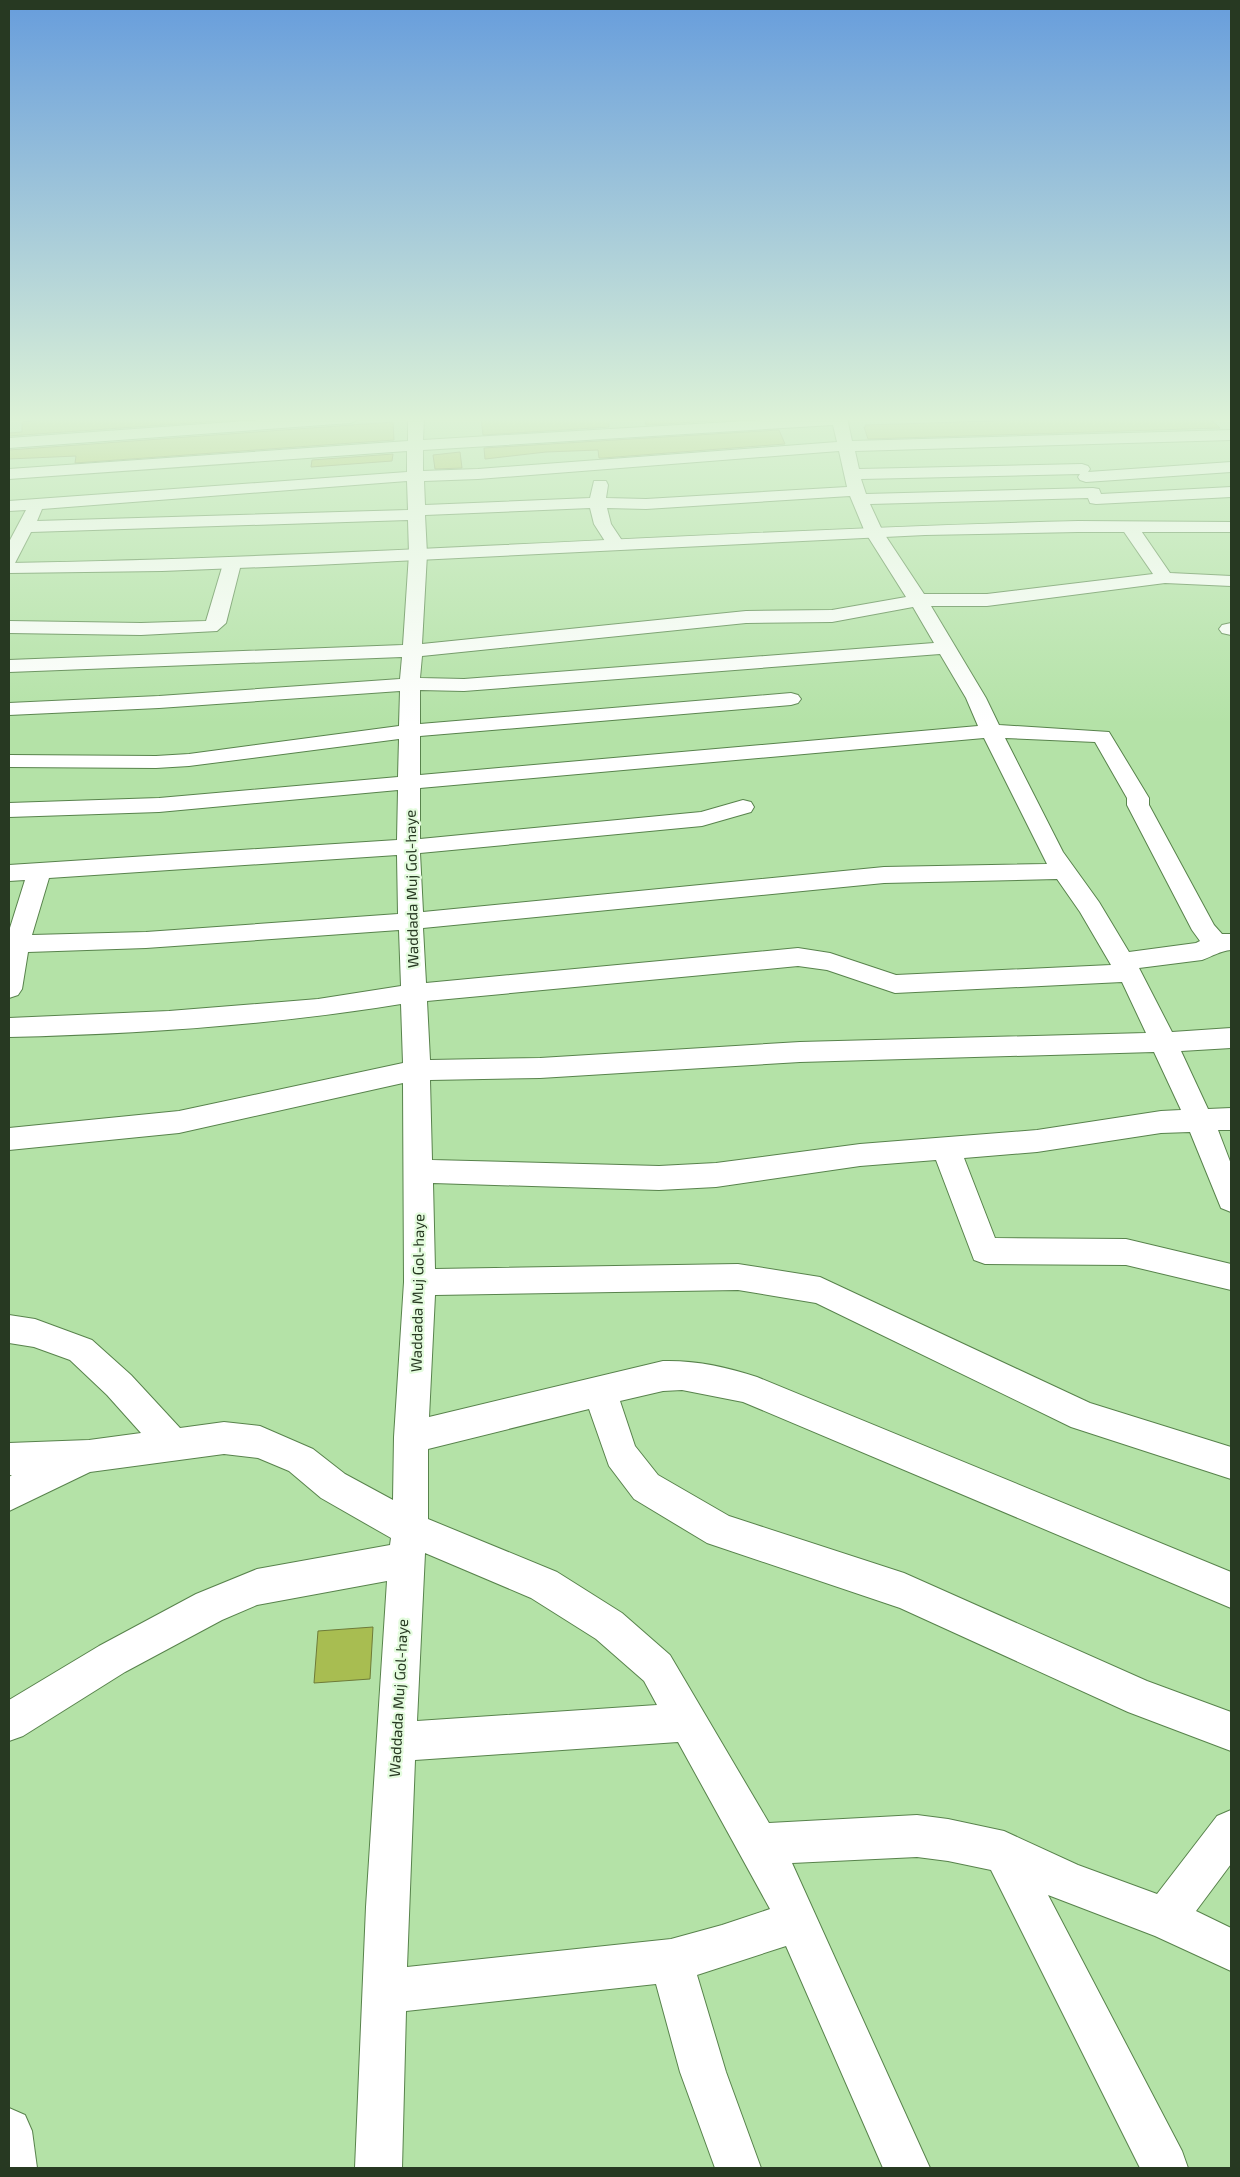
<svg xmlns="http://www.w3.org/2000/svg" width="1240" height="2177" font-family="'Exo 2',sans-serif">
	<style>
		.building { fill: #a8bd51; stroke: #6e7b38 }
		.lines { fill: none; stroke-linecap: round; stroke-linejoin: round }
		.minor-casing { stroke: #58834c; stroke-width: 2 }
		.major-casing { stroke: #58834c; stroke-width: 2 }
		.minor { fill: #fff; fill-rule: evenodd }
		.major { fill: #fff; fill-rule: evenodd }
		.labels { text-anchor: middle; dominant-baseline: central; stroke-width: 4.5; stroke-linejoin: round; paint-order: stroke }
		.street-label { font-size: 15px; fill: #273922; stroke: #e4fcde }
	</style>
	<rect width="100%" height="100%" fill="#b4e2a7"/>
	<g class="building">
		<path d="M 55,418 L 261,418 L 9,436 L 9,433 L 22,432 L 22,422 Z"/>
		<path d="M 481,418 L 609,418 L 609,427 L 483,435 Z"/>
		<path d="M 656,418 L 761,418 L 646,425 L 645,420 Z"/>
		<path d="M 1058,418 L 1209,418 L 1220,428 L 868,439 L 864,427 L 866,427 L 865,425 L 1059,419 Z"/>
		<path d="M 393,422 L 394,440 L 75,463 L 76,456 L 9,459 L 9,450 Z"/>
		<path d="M 779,430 L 785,444 L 603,458 L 599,458 L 598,450 L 546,452 L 485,459 L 484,448 Z"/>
		<path d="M 460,452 L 462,468 L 435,469 L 433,455 Z"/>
		<path d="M 393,454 L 392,461 L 311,467 L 312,460 Z"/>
		<path d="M 373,1627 L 370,1679 L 314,1683 L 318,1631 Z"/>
	</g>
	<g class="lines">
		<g class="minor-casing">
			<g id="minor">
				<path d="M 287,418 L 358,418 L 355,421 L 350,423 L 9,448 L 9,438 Z"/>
				<path d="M 408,418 L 424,418 L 423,440 L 796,418 L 847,418 L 852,441 L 1231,430 L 1231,440 L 855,451 L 859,469 L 1082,464 L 1088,466 L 1090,469 L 1088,472 L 1231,462 L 1231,472 L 1086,482 L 1080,480 L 1078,477 L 1080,474 L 861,479 L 866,494 L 1093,488 L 1099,489 L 1101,494 L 1231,487 L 1231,497 L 1096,504 L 1090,503 L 1088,498 L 870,504 L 883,532 L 924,594 L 987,594 L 1153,574 L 1120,526 L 1123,522 L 1135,522 L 1170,573 L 1231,576 L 1231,586 L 1165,583 L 987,606 L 931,606 L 986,698 L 999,725 L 1109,732 L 1149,798 L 1149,805 L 1214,925 L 1222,934 L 1231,934 L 1231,950 C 1220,951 1213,956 1202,960 L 1139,968 L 1172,1032 L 1231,1028 L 1231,1048 L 1181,1051 L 1208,1109 L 1231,1108 L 1231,1130 L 1218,1130 L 1231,1164 L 1231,1212 L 1221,1208 L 1190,1132 L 1161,1133 L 1037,1152 L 964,1158 L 995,1238 L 1126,1239 L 1231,1264 L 1231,1290 L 1126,1265 L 985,1264 L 974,1260 L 936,1160 L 860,1166 L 716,1187 L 659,1190 L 433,1183 L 435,1269 L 738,1264 L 820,1277 L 1090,1403 L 1231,1447 L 1231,1479 L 1071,1427 L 816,1303 L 738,1290 L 435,1295 L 429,1417 L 663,1361 C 693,1360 728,1367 757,1377 L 1231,1572 L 1231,1608 L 743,1402 L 682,1390 L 663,1391 L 620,1401 L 635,1446 L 658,1475 L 729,1516 L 904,1573 L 1147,1681 L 1231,1712 L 1231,1751 L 1128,1712 L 900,1608 L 707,1543 L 634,1499 L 609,1466 L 589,1409 L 428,1449 L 428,1519 L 557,1572 L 622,1613 L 670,1655 L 769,1823 L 917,1815 L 948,1819 L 1004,1831 L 1078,1865 L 1157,1894 L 1217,1816 L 1231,1810 L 1231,1864 L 1196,1911 L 1231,1928 L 1231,1971 L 1155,1936 L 1048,1895 L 1182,2151 L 1188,2168 L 1140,2168 L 991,1870 L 948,1861 L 917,1857 L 792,1863 L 930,2168 L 883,2168 L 786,1946 L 697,1975 L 726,2072 L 761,2168 L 715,2168 L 680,2072 L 656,1984 L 406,2011 L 402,2168 L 355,2168 L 366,1907 L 387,1581 L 257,1605 L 222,1620 L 125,1672 L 23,1736 L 9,1741 L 9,1700 L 99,1646 L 196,1594 L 257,1569 L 390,1545 L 391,1538 L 321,1498 L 289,1471 L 258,1458 L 224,1454 L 90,1472 L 9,1511 L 9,1477 L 12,1475 L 9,1475 L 9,1443 L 89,1440 L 141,1433 L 107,1395 L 70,1360 L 34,1347 L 9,1343 L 9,1315 L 35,1319 L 92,1340 L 131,1375 L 180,1428 L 224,1422 L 260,1426 L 313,1449 L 345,1474 L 393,1500 L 394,1437 L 404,1282 L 403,1083 L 179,1133 L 9,1150 L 9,1128 L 179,1111 L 403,1063 L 401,1004 C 272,1025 140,1034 9,1037 L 9,1018 L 169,1011 L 318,999 L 401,986 L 399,930 L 146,948 L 28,952 L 22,989 L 18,995 L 9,998 L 9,931 L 25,880 L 9,881 L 9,865 L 397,840 L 398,790 L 159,812 L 9,817 L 9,803 L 159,798 L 398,777 L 399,739 L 189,766 L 156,768 L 9,767 L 9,755 L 156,756 L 189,754 L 399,726 L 400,691 L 159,708 L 9,715 L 9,703 L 159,696 L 400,679 L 402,657 L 9,672 L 9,660 L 403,645 L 409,554 L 408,520 L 31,532 L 15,563 L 9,564 L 9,542 L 26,510 L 9,511 L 9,501 L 407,472 L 407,451 L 9,479 L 9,469 L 408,441 ZM 833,425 L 837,442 L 478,469 L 423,471 L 423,450 ZM 839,451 L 847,487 L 646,499 L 606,498 L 608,485 L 606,481 L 594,481 L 590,498 L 425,505 L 424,481 L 478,479 ZM 407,481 L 408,510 L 37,521 L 42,509 ZM 850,496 L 865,532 L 906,597 L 832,610 L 746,611 L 422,644 L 427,554 L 425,515 L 590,508 L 594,524 L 610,549 L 616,550 L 622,549 L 625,545 L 611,524 L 607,508 L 646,509 ZM 913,607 L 934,643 L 464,679 L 420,678 L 422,656 L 746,623 L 832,622 ZM 940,654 L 966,698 L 978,726 L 420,775 L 420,736 L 791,705 L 798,703 L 801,699 L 798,695 L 791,693 L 420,724 L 420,690 L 464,691 ZM 984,738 L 1047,864 L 884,867 L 423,912 L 420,853 L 702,826 L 751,812 L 754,807 L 751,802 L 743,800 L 701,812 L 420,839 L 420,788 ZM 1005,738 L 1095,742 L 1127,798 L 1127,805 L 1192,930 L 1200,941 L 1196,943 L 1129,952 L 1099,902 L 1063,852 ZM 397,855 L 398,914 L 146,932 L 32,935 L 49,878 ZM 1057,879 L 1080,912 L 1111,965 L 896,975 L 830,953 L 798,948 L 426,983 L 423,928 L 884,883 ZM 798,966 L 827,970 L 895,993 L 1122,982 L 1146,1033 L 800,1042 L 540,1058 L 430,1060 L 427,1001 ZM 1154,1052 L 1181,1110 L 1161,1111 L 1037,1130 L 860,1144 L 716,1163 L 659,1166 L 432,1160 L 430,1080 L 540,1078 L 800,1062 ZM 425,1553 L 531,1598 L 596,1639 L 644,1681 L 657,1705 L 417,1721 ZM 678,1742 L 770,1909 L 722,1925 L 671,1939 L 407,1967 L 415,1760 Z"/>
				<path d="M 232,559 L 238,560 L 241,564 L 226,623 L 217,631 L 141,635 L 9,633 L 9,621 L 141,623 L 206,621 L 223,564 L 226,560 Z"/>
				<path d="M 1231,623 L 1231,635 L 1222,633 L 1219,629 L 1222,625 Z"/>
				<path d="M 9,2108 L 25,2115 L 32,2131 L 37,2168 L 9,2168 Z"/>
			</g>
		</g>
		<g class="major-casing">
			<path id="major" d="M 1078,521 L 1231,522 L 1231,532 L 1078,532 L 925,535 L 315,565 L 162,571 L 9,573 L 9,563 C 366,557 721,530 1078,521 Z"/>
		</g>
		<use href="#minor" class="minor"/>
		<use href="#major" class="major"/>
	</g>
	<linearGradient id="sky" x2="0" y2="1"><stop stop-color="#679ddc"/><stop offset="0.58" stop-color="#ddf2d7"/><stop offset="1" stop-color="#ddf2d7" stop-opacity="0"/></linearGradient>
	<rect width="1240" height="723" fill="url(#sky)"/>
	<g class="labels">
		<g class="street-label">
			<text transform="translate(411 889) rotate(-91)">Waddada Muj Gol-haye</text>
			<text transform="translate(417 1293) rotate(-89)">Waddada Muj Gol-haye</text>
			<text transform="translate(398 1698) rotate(-87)">Waddada Muj Gol-haye</text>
		</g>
	</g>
	<rect width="1240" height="2177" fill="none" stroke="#273922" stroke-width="20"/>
</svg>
